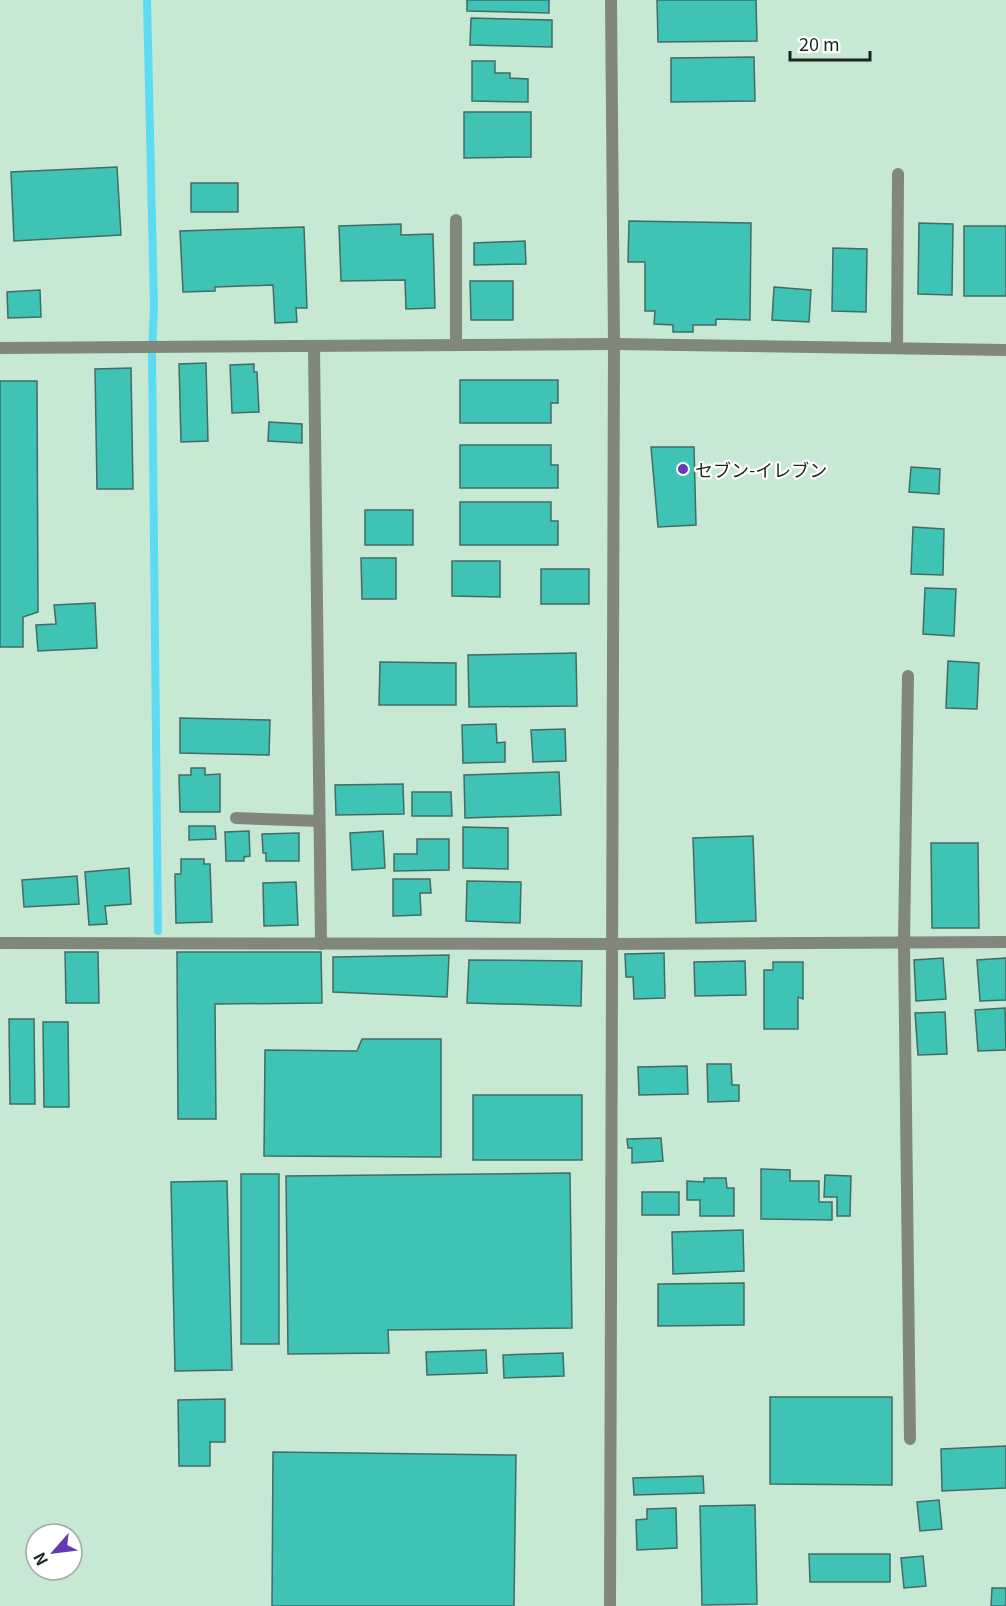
<svg xmlns="http://www.w3.org/2000/svg" width="1006" height="1606" font-family="Georgia,'Noto Sans JP',serif">
	<style>
		.lines { fill: none; stroke-linecap: round; stroke-linejoin: round }
		.stream { stroke: #5edbf3; stroke-width: 8 }
		.building { fill: #3ec3b5; stroke: #446b65; stroke-width: 1.5 }
		.lane { stroke: #81887b; stroke-width: 12 }
		.street { stroke: #81887b; stroke-width: 12 }
		.poi-dot { fill: #653ab2; stroke: #fff; stroke-width: 2 }
		.labels { text-anchor: middle; dominant-baseline: central; stroke-width: 4.5; stroke-linejoin: round; paint-order: stroke }
		.poi-label { font-size: 18px; fill: #19251d; stroke: #fff; text-anchor: start }
	</style>
	<rect width="100%" height="100%" fill="#c7e8d3"/>
	<g class="lines">
		<path class="stream" d="M 147,0 L 154,307 L 152,351 L 158,931"/>
	</g>
	<g class="building">
		<path d="M 467,0 L 549,0 L 549,13 L 467,11 Z"/>
		<path d="M 657,0 L 756,0 L 757,41 L 658,42 Z"/>
		<path d="M 471,18 L 552,20 L 552,47 L 470,45 Z"/>
		<path d="M 754,57 L 755,101 L 671,102 L 671,58 Z"/>
		<path d="M 472,61 L 495,61 L 495,73 L 510,73 L 510,78 L 528,79 L 528,102 L 472,101 Z"/>
		<path d="M 464,112 L 531,112 L 531,157 L 464,158 Z"/>
		<path d="M 117,167 L 121,235 L 14,241 L 11,172 Z"/>
		<rect x="191" y="183" width="47" height="29"/>
		<path d="M 629,221 L 751,223 L 750,320 L 716,319 L 716,325 L 693,325 L 693,332 L 673,332 L 673,325 L 654,324 L 655,311 L 645,311 L 645,262 L 628,262 Z"/>
		<path d="M 919,223 L 953,224 L 952,295 L 918,294 Z"/>
		<path d="M 401,224 L 401,235 L 433,234 L 435,308 L 406,309 L 405,280 L 341,281 L 339,226 Z"/>
		<rect x="964" y="226" width="42" height="70"/>
		<path d="M 304,227 L 307,308 L 296,308 L 297,322 L 275,323 L 273,285 L 215,287 L 215,291 L 183,292 L 180,231 Z"/>
		<path d="M 525,241 L 526,264 L 474,265 L 474,243 Z"/>
		<path d="M 833,248 L 867,249 L 866,312 L 832,311 Z"/>
		<path d="M 470,281 L 513,281 L 513,320 L 471,320 Z"/>
		<path d="M 774,287 L 811,290 L 809,322 L 772,320 Z"/>
		<path d="M 40,290 L 41,317 L 8,318 L 7,292 Z"/>
		<path d="M 206,363 L 208,441 L 181,442 L 179,364 Z"/>
		<path d="M 254,364 L 254,372 L 257,372 L 259,412 L 232,413 L 230,365 Z"/>
		<path d="M 131,368 L 133,489 L 97,489 L 95,369 Z"/>
		<path d="M 460,380 L 558,380 L 558,403 L 551,403 L 551,423 L 460,423 Z"/>
		<path d="M 0,381 L 37,381 L 38,612 L 23,617 L 23,647 L 0,647 Z"/>
		<path d="M 269,422 L 302,424 L 302,443 L 268,441 Z"/>
		<path d="M 460,445 L 551,445 L 551,465 L 558,465 L 558,488 L 460,488 Z"/>
		<path d="M 651,447 L 694,447 L 696,525 L 658,527 Z"/>
		<path d="M 911,467 L 940,469 L 939,494 L 909,492 Z"/>
		<path d="M 460,502 L 551,502 L 551,521 L 558,521 L 558,545 L 460,545 Z"/>
		<rect x="365" y="510" width="48" height="35"/>
		<path d="M 913,527 L 944,529 L 943,575 L 911,574 Z"/>
		<path d="M 361,558 L 396,558 L 396,599 L 362,599 Z"/>
		<path d="M 452,561 L 500,561 L 500,597 L 452,596 Z"/>
		<rect x="541" y="569" width="48" height="35"/>
		<path d="M 925,588 L 956,589 L 954,636 L 923,634 Z"/>
		<path d="M 95,603 L 97,648 L 38,651 L 36,625 L 56,624 L 54,605 Z"/>
		<path d="M 576,653 L 577,706 L 469,707 L 468,655 Z"/>
		<path d="M 948,661 L 979,663 L 977,709 L 946,708 Z"/>
		<path d="M 380,662 L 456,663 L 456,705 L 379,705 Z"/>
		<path d="M 180,718 L 270,720 L 269,755 L 180,753 Z"/>
		<path d="M 496,724 L 497,743 L 505,742 L 505,762 L 463,763 L 462,725 Z"/>
		<path d="M 565,729 L 566,761 L 533,762 L 531,730 Z"/>
		<path d="M 191,768 L 205,768 L 205,775 L 220,774 L 220,812 L 180,812 L 179,775 L 191,775 Z"/>
		<path d="M 559,772 L 561,815 L 465,818 L 464,775 Z"/>
		<path d="M 403,784 L 404,814 L 336,815 L 335,785 Z"/>
		<path d="M 412,792 L 451,792 L 452,816 L 412,816 Z"/>
		<path d="M 189,826 L 215,826 L 216,839 L 189,840 Z"/>
		<path d="M 463,827 L 508,828 L 508,869 L 463,868 Z"/>
		<path d="M 249,831 L 250,856 L 244,857 L 244,861 L 226,861 L 225,832 Z"/>
		<path d="M 383,831 L 385,868 L 352,870 L 350,833 Z"/>
		<path d="M 299,833 L 299,861 L 266,861 L 266,853 L 263,853 L 262,834 Z"/>
		<path d="M 753,836 L 756,921 L 696,923 L 693,838 Z"/>
		<path d="M 417,839 L 449,839 L 449,870 L 394,871 L 394,854 L 417,854 Z"/>
		<path d="M 931,843 L 978,843 L 979,928 L 932,928 Z"/>
		<path d="M 181,859 L 204,859 L 204,864 L 210,864 L 212,922 L 176,923 L 175,874 L 181,874 Z"/>
		<path d="M 129,868 L 131,904 L 105,906 L 107,924 L 89,925 L 85,872 Z"/>
		<path d="M 77,876 L 79,904 L 24,907 L 22,880 Z"/>
		<path d="M 393,879 L 430,879 L 431,893 L 420,893 L 421,915 L 393,916 Z"/>
		<path d="M 467,881 L 521,882 L 520,923 L 466,921 Z"/>
		<path d="M 296,882 L 298,925 L 264,926 L 263,883 Z"/>
		<path d="M 65,952 L 98,952 L 99,1003 L 66,1003 Z"/>
		<path d="M 177,952 L 321,952 L 322,1003 L 215,1004 L 216,1119 L 178,1119 Z"/>
		<path d="M 664,953 L 665,998 L 634,999 L 633,977 L 626,977 L 625,954 Z"/>
		<path d="M 449,955 L 447,997 L 333,992 L 333,957 Z"/>
		<path d="M 943,958 L 946,999 L 916,1001 L 914,960 Z"/>
		<path d="M 1006,958 L 1006,1000 L 980,1001 L 977,960 Z"/>
		<path d="M 469,960 L 582,961 L 581,1006 L 467,1003 Z"/>
		<path d="M 745,961 L 746,995 L 695,996 L 694,962 Z"/>
		<path d="M 773,962 L 803,962 L 803,999 L 798,997 L 798,1029 L 764,1029 L 764,970 L 773,970 Z"/>
		<path d="M 1005,1008 L 1006,1050 L 978,1051 L 975,1010 Z"/>
		<path d="M 945,1012 L 947,1054 L 918,1055 L 915,1013 Z"/>
		<path d="M 9,1019 L 34,1019 L 35,1104 L 10,1104 Z"/>
		<path d="M 43,1022 L 68,1022 L 69,1107 L 44,1107 Z"/>
		<path d="M 362,1039 L 441,1039 L 441,1157 L 264,1156 L 265,1050 L 357,1051 Z"/>
		<path d="M 707,1064 L 731,1064 L 732,1085 L 739,1085 L 739,1101 L 708,1102 Z"/>
		<path d="M 687,1066 L 688,1094 L 639,1095 L 638,1067 Z"/>
		<rect x="473" y="1095" width="109" height="65"/>
		<path d="M 661,1138 L 663,1161 L 632,1163 L 632,1148 L 628,1148 L 627,1139 Z"/>
		<path d="M 761,1169 L 790,1170 L 790,1181 L 819,1181 L 819,1202 L 832,1202 L 832,1220 L 761,1219 Z"/>
		<path d="M 570,1173 L 572,1328 L 388,1330 L 389,1353 L 288,1354 L 286,1176 Z"/>
		<rect x="241" y="1174" width="38" height="170"/>
		<path d="M 825,1175 L 851,1176 L 850,1216 L 837,1216 L 837,1197 L 824,1197 Z"/>
		<path d="M 704,1178 L 726,1178 L 727,1188 L 734,1188 L 734,1216 L 700,1216 L 700,1200 L 687,1200 L 687,1181 L 704,1182 Z"/>
		<path d="M 227,1181 L 232,1370 L 175,1371 L 171,1182 Z"/>
		<rect x="642" y="1192" width="37" height="23"/>
		<path d="M 743,1230 L 744,1271 L 673,1274 L 672,1232 Z"/>
		<path d="M 744,1283 L 744,1325 L 658,1326 L 658,1284 Z"/>
		<path d="M 486,1350 L 487,1373 L 427,1375 L 426,1352 Z"/>
		<path d="M 563,1353 L 564,1376 L 504,1378 L 503,1355 Z"/>
		<path d="M 770,1397 L 892,1397 L 892,1485 L 770,1484 Z"/>
		<path d="M 225,1399 L 225,1442 L 210,1442 L 210,1466 L 179,1466 L 178,1400 Z"/>
		<path d="M 1006,1446 L 1006,1488 L 942,1491 L 941,1449 Z"/>
		<path d="M 273,1452 L 516,1455 L 514,1606 L 272,1606 Z"/>
		<path d="M 703,1476 L 704,1493 L 634,1495 L 633,1478 Z"/>
		<path d="M 939,1500 L 942,1529 L 920,1531 L 917,1502 Z"/>
		<path d="M 755,1505 L 757,1604 L 702,1605 L 700,1506 Z"/>
		<path d="M 676,1508 L 677,1548 L 637,1550 L 636,1520 L 647,1519 L 647,1509 Z"/>
		<path d="M 809,1554 L 890,1554 L 890,1582 L 810,1582 Z"/>
		<path d="M 923,1556 L 926,1586 L 904,1588 L 901,1558 Z"/>
		<path d="M 992,1588 L 1006,1588 L 1006,1606 L 991,1606 Z"/>
	</g>
	<g class="lines">
		<g class="lane">
			<path d="M 897,348 L 898,174"/>
			<path d="M 908,676 L 904,943 L 910,1439"/>
			<path d="M 236,818 L 319,821"/>
		</g>
		<g class="street">
			<path d="M 456,345 L 456,220"/>
			<path d="M 314,346 L 321,944"/>
			<path d="M 0,348 L 614,344 L 1006,350"/>
			<path d="M 0,943 L 612,944 L 1006,942"/>
			<path d="M 610,1606 L 614,344 L 611,0"/>
		</g>
	</g>
	<circle class="poi-dot" cx="683" cy="469" r="6"/>
	<g class="labels">
		<g class="poi-label">
			<text x="695" y="469">セブン-イレブン</text>
		</g>
	</g>
	<g transform="translate(54 1552) rotate(242)"><circle r="28" fill="#ffffff" stroke="#a3a8a5" stroke-width="1.5"/>
	<path d="M0-4.5L10 22L0 15L-10 22Z" fill="#653ab2"/>
	<text y="-9" font-size="16" font-weight="bold" text-anchor="middle" fill="#19251d">N</text>
	</g>
	<path d="M790 51v9h80v-9" fill="none" stroke="#19251d" stroke-width="3"/>
	<text x="799" y="51" font-size="18" fill="#19251d" stroke="#ffffff" stroke-width="4.5" paint-order="stroke">20 m</text>
</svg>
